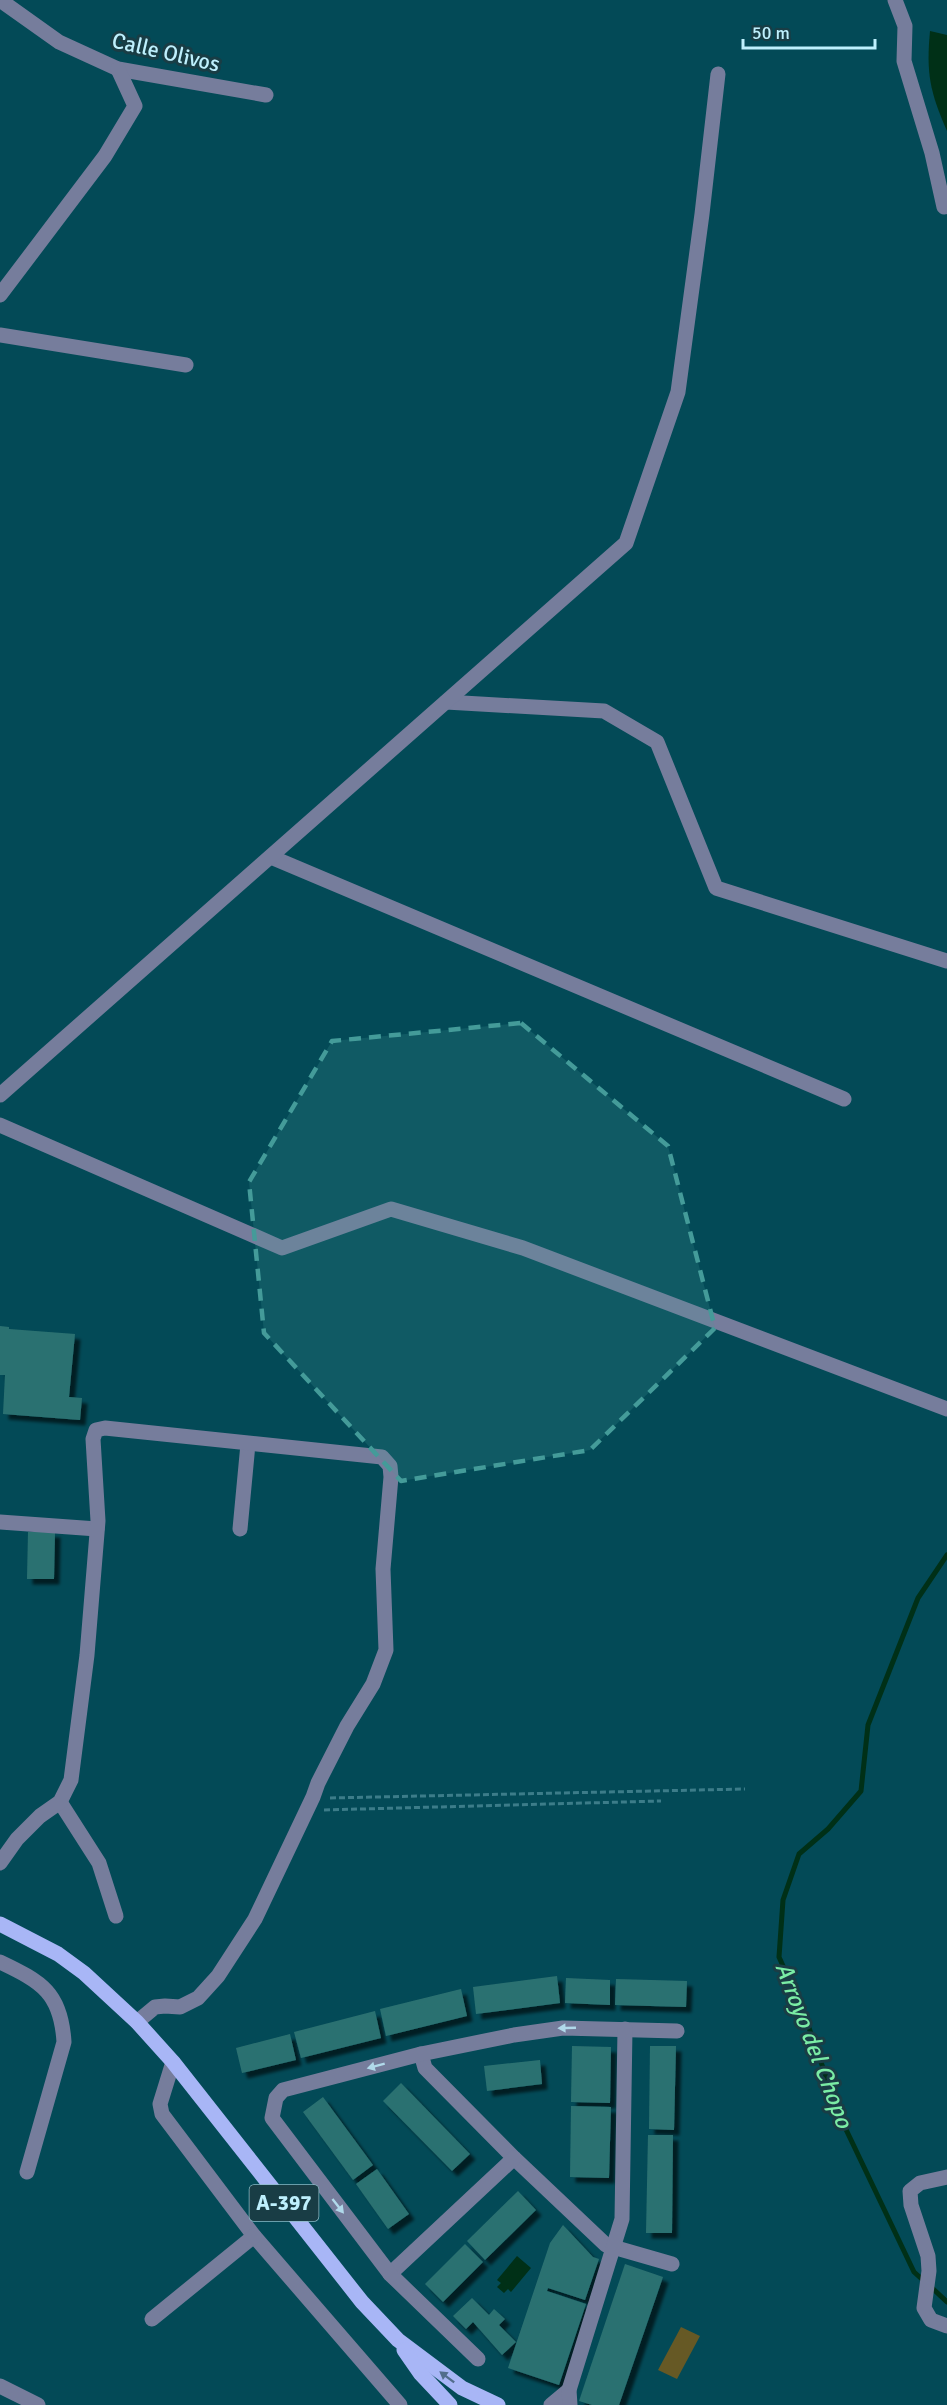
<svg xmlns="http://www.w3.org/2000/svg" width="947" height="2405" font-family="Signika,sans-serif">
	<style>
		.green { fill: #665925 }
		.water { fill: #003017 }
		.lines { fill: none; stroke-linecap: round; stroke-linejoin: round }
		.stream { stroke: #003017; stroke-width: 5 }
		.building { fill: #2c7171; filter: url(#shadow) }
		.path { stroke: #3c7c89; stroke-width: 3; stroke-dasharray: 6 3; stroke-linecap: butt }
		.minor { stroke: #767d9c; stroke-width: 15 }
		.major { stroke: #a8b6f6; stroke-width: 15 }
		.oneway { fill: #b0d9ea }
		.oneway2 { fill: #526d8c }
		.marked { fill: #449b99; fill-opacity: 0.2; stroke: #449b99; stroke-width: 4.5; stroke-dasharray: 12 8; stroke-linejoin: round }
		.labels { text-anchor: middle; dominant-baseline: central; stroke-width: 6; stroke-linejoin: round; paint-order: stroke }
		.shield { fill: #193d45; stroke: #8cbac6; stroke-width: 1.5 }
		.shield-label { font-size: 21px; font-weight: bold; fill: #bef0fd }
		.street-label { font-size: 22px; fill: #bef0fd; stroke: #193d45 }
		.water-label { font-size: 24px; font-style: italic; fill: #7aeca5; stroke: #193d45 }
	</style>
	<defs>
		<filter id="shadow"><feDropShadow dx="5.5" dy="5.5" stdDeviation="1.5" flood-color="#0009"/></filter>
	</defs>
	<rect width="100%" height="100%" fill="#034a57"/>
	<path class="green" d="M 681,2327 L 700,2336 L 677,2379 L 658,2370 Z"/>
	<g class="water">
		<path d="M 930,31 L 947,35 L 947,131 C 930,92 926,74 930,31 Z"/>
		<path d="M 517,2256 L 531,2268 L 511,2292 L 508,2289 L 504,2293 L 497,2287 L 501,2283 L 497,2280 Z"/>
	</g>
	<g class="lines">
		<g class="stream">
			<path d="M 924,2281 L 914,2272 L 841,2119 L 802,2008 L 779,1957 L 783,1900 L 799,1854 L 828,1829 L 861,1791 L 868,1725 L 918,1598 L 947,1555"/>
			<path d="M 931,2287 L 947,2302"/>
		</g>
	</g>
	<g class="building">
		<path d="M 0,1326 L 9,1327 L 9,1329 L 75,1334 L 69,1397 L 82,1398 L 80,1420 L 3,1414 L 5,1375 L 0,1375 Z"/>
		<path d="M 28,1532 L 55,1532 L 54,1579 L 27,1579 Z"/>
		<path d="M 557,1976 L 560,2003 L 476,2014 L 473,1987 Z"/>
		<path d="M 566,1978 L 610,1980 L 610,2005 L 565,2003 Z"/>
		<path d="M 616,1979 L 687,1981 L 686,2007 L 615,2005 Z"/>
		<path d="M 461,1989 L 467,2016 L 386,2036 L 380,2009 Z"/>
		<path d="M 375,2011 L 381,2038 L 301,2058 L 294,2032 Z"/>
		<path d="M 290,2034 L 296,2060 L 242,2073 L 236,2048 Z"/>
		<path d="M 572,2046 L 611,2047 L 610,2103 L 571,2102 Z"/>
		<path d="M 650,2046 L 676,2046 L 674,2130 L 649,2129 Z"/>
		<path d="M 540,2060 L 542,2084 L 487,2091 L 484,2066 Z"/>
		<path d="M 401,2083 L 470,2154 L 452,2171 L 383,2101 Z"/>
		<path d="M 323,2097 L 373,2165 L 353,2180 L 303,2112 Z"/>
		<path d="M 571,2106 L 611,2107 L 609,2178 L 570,2177 Z"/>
		<path d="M 648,2135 L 673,2135 L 672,2233 L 646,2233 Z"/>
		<path d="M 377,2169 L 409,2214 L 388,2229 L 356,2184 Z"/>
		<path d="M 518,2191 L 536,2210 L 485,2260 L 467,2241 Z"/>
		<path d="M 563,2225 L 593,2257 L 599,2259 L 585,2300 L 548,2288 L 547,2291 L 586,2304 L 559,2385 L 508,2368 L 550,2243 Z"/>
		<path d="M 465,2244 L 483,2262 L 443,2302 L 425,2284 Z"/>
		<path d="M 625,2264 L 663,2277 L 619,2405 L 592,2405 L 579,2401 Z"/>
		<path d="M 472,2298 L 489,2315 L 494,2309 L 505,2319 L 499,2325 L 516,2342 L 502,2355 L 473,2322 L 466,2329 L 453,2316 Z"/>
	</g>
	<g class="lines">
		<g class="path">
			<path d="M 330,1798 L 745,1789"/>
			<path d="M 324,1810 L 661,1801"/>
		</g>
		<g class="minor">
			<path d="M 0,0 L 59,42 L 118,69 L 266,95"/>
			<path d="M 895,0 L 905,26 L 904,61 L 932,153 L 944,207"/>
			<path d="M 0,295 L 105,156 L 135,106 L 118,69"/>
			<path d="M 0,335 L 186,365"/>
			<path d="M 446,702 L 604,711 L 657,742 L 716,888 L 947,961"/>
			<path d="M 271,857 L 844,1099"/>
			<path d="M 0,1095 L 626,543 L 678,392 L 702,214 L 718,74"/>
			<path d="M 0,1125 L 282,1248 L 391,1209 L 523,1248 L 947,1409"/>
			<path d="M 0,1522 L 97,1529"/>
			<path d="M 240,1529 L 248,1444"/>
			<path d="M 60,1802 L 99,1863 L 116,1916"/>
			<path d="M 0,1863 L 17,1839 L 40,1816 L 60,1802 L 71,1780 L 87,1655 L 98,1521 L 93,1439 L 96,1430 L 105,1428 L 382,1457 L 390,1466 L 391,1477 L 383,1569 L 386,1650 L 373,1684 L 347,1726 L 318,1783 L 313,1797 L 255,1919 L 218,1976 L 198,1998 L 180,2007 L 165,2006 L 155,2007 L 137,2022"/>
			<path d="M 0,1962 C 42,1982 61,1993 64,2042 L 27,2172"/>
			<path d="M 421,2054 L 425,2068 L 514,2158 L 606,2245 L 672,2264"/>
			<path d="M 173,2062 L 160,2104 L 162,2114 L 254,2236 L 400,2405"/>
			<path d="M 947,2177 L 920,2183 L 910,2191 L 911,2205 L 928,2256 L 929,2271 L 924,2308 L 931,2320 L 947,2326"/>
			<path d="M 390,2274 L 514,2158"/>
			<path d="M 152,2319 L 254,2236"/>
			<path d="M 478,2359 L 390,2274 L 272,2118 L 276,2098 L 283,2090 L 421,2054 L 514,2035 L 563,2028 L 677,2031"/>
			<path d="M 0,2386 L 38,2405"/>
			<path d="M 551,2405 L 569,2390"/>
			<path d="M 570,2405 L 569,2390 L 622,2219 L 625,2029"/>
		</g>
		<g class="major">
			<path d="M 0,1924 L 58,1954 L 84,1973 L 137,2022 L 173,2062 L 362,2302 L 398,2340 L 462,2388 L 498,2405"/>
			<path d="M 404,2350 L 420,2373 L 450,2405"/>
		</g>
	</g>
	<defs><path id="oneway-solid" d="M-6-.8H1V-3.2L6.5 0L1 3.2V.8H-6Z" transform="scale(1.5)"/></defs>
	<g class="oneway">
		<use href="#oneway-solid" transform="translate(567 2028) rotate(178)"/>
		<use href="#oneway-solid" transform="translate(376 2066) rotate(165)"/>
		<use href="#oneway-solid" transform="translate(338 2206) rotate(52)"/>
	</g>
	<use class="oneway2" href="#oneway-solid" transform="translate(447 2377) rotate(-143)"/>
	<path class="marked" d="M 521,1023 L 668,1146 L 715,1328 L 590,1450 L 401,1481 L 264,1333 L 249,1182 L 332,1041 Z"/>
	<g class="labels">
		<rect class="shield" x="249.5" y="2185" width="69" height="36" rx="4.5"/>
		<g class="shield-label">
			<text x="284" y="2203">A-397</text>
		</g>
		<g class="street-label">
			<text transform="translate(166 52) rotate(13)">Calle Olivos</text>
		</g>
		<g class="water-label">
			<text transform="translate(814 2045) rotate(69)">Arroyo del Chopo</text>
		</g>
	</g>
	<path d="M743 39v9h132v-9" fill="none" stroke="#bef0fd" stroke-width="3"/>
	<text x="752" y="39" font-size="18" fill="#bef0fd" stroke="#193d45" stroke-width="4.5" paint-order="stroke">50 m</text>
</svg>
